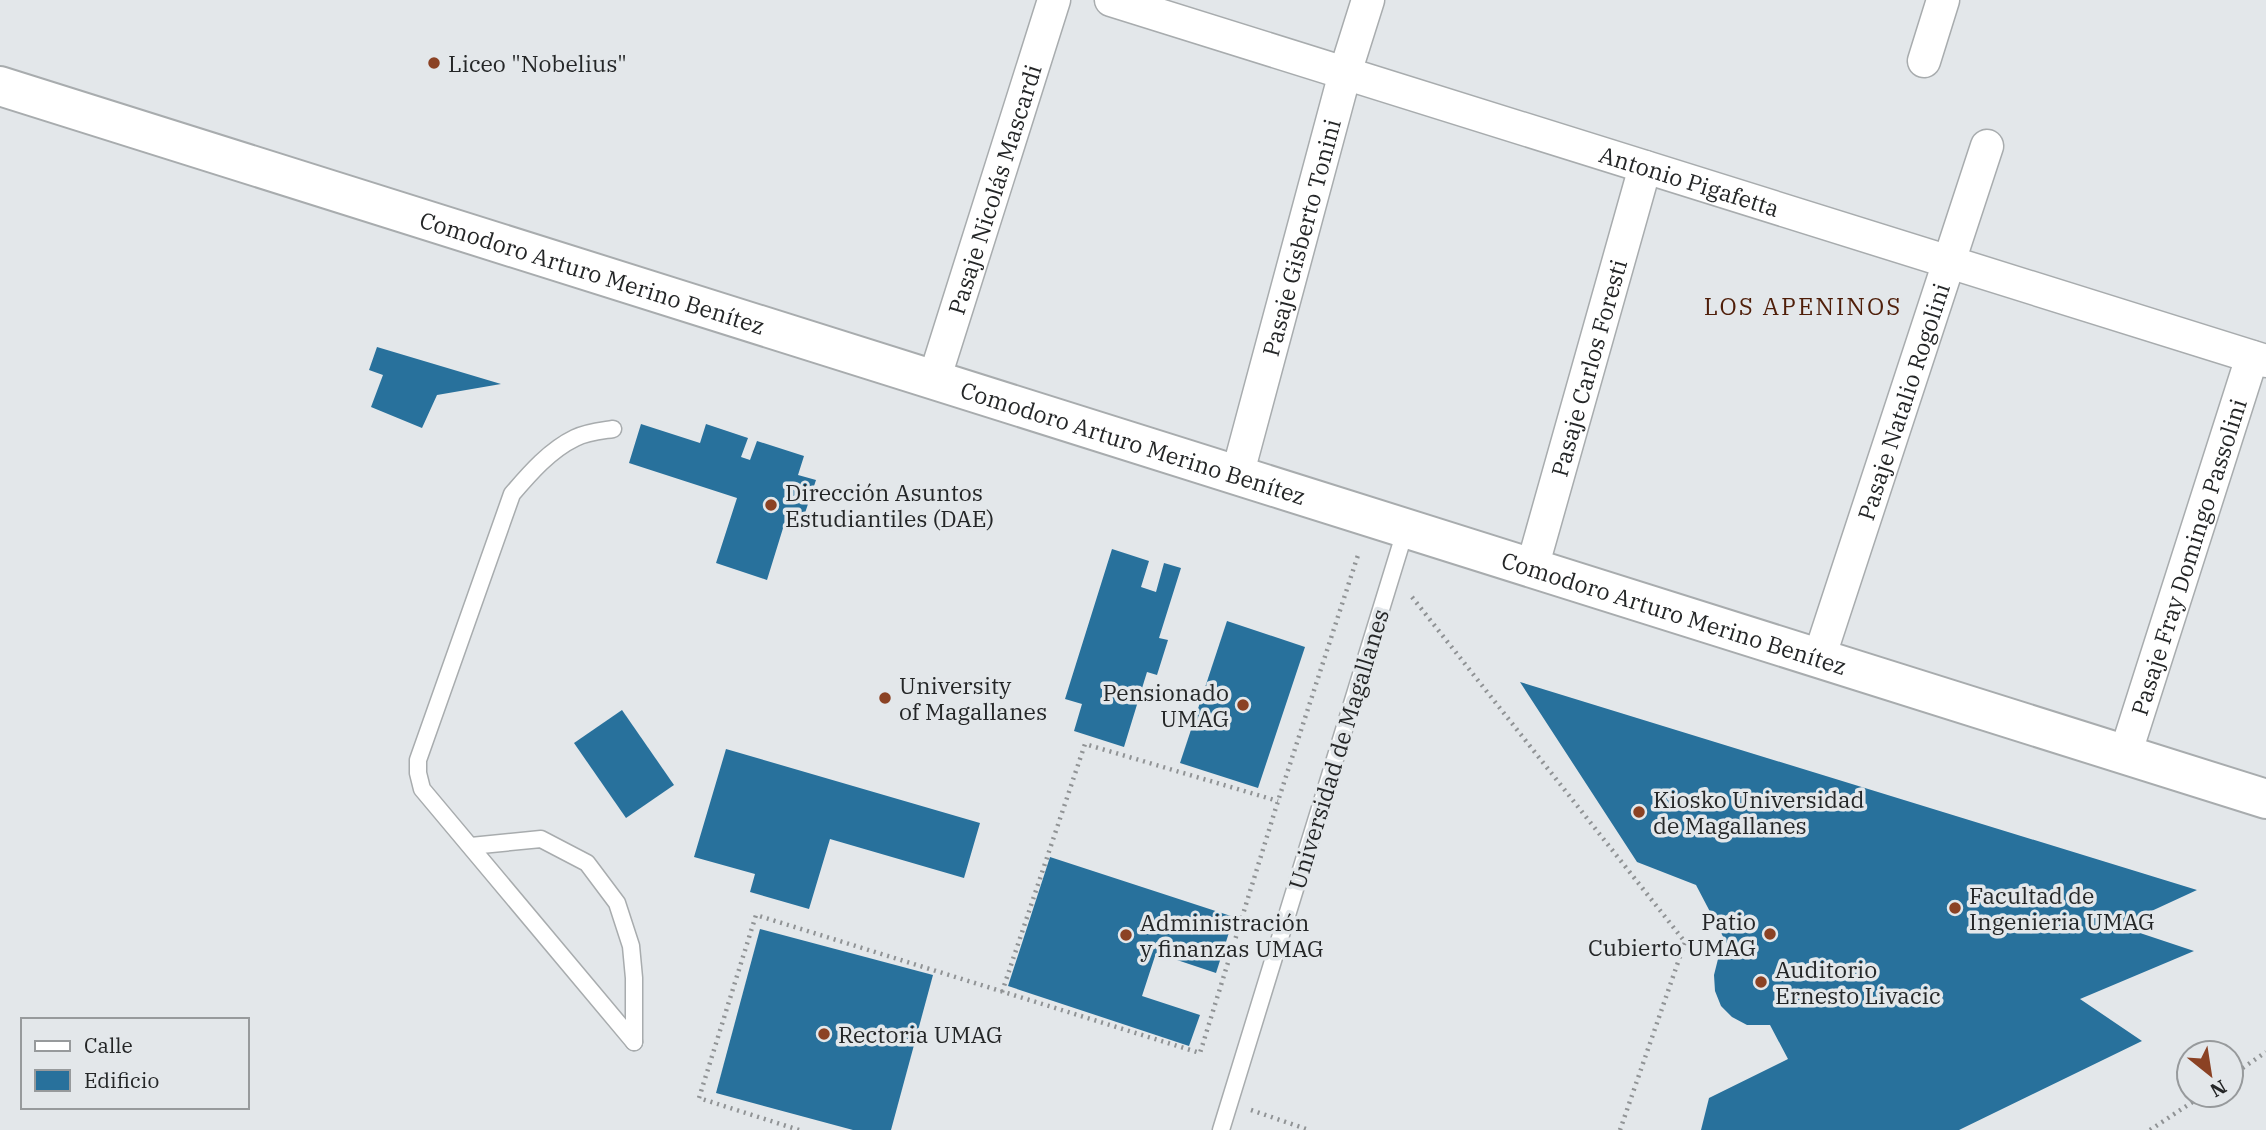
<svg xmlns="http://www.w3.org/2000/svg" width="2266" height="1130" font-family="'IBM Plex Serif',serif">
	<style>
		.building { fill: #28719c }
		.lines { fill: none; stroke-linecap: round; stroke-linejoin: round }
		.lane-casing { stroke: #a8acae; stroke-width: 19 }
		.street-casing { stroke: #a8acae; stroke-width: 35 }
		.secondary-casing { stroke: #a8acae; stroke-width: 42 }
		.path { stroke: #909395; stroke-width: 4.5; stroke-dasharray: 2 5; stroke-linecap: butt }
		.lane { stroke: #fff; stroke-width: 16 }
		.street { stroke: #fff; stroke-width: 32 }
		.secondary { stroke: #fff; stroke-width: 38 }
		.poi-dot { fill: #8b4224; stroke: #e3e7ea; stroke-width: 2.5 }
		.labels { text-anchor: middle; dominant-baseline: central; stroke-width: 7; stroke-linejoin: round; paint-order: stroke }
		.poi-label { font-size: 23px; fill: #242627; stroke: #e3e7ea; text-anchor: start }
		.street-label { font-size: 23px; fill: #242627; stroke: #e3e7ea }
		.neighbourhood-label { font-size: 24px; letter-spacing: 2px; fill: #4f1e09; stroke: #e3e7ea }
	</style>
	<rect width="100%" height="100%" fill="#e3e7ea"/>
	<g class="building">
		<path d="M 377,347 L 501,384 L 437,395 L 422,428 L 371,407 L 383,375 L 369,370 Z"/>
		<path d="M 641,424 L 700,443 L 706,424 L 748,438 L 741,457 L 750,460 L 757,441 L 804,456 L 798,475 L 816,480 L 804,516 L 788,512 L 767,580 L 716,563 L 737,498 L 629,463 Z"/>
		<path d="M 1112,549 L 1149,561 L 1141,587 L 1156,592 L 1164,563 L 1181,568 L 1159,638 L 1168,640 L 1157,675 L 1147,672 L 1124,747 L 1074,731 L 1082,704 L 1065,699 Z"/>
		<path d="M 1227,621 L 1305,647 L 1258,788 L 1180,763 Z"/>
		<path d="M 1520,682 L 2197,890 L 2119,926 L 2194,951 L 2080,999 L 2142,1041 L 1959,1130 L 1701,1130 L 1709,1098 L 1788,1059 L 1770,1025 L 1747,1025 L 1732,1017 L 1721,1006 L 1715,991 L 1714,975 L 1718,959 L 1728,946 L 1696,885 L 1637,862 Z"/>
		<path d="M 622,710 L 674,785 L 626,818 L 574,743 Z"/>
		<path d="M 726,749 L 980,823 L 964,878 L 830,839 L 809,909 L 750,892 L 755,874 L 694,857 Z"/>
		<path d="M 1050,857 L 1234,917 L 1216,973 L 1156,953 L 1142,996 L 1200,1015 L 1189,1046 L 1008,986 Z"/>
		<path d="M 760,929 L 933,975 L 891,1130 L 853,1130 L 716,1093 Z"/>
	</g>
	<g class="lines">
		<g class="lane-casing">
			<g id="lane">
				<path d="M 613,429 C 600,431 587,432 575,438 C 550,450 530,473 512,494 L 418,760 L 418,773 L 422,789 L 634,1042"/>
				<path d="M 471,846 L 541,839 L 587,863 L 617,903 L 631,946 L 634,978 L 634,1042"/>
				<path d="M 1221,1130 L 1406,528"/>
			</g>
		</g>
		<g class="street-casing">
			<g id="street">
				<path id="s1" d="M 1111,0 L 2266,361"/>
				<path d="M 1924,61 L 1943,0"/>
				<path id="s2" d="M 934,380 L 1054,0"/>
				<path id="s3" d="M 1237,476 L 1345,73 L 1368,0"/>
				<path id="s4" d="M 1532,568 L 1645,167"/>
				<path id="s5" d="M 1819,658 L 1987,146"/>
				<path id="s6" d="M 2125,755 L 2252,357"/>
			</g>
		</g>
		<g class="secondary-casing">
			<g id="secondary">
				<path id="s7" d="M 0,86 L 2266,799"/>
			</g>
		</g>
		<g class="path">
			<path d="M 1412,597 L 1685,942 L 1620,1130"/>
			<path d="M 1002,992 L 1085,744 L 1278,801"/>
			<path d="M 2231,1076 L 2266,1052"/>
			<path d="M 1251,1110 L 1309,1130"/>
			<path d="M 799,1130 L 699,1098 L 756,915 L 1200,1053 L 1278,801 L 1359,552"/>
			<path d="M 2150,1130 L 2203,1095"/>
		</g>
		<use href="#lane" class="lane"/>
		<use href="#street" class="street"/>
		<use href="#secondary" class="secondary"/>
	</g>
	<g class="poi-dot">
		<circle cx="434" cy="63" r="7"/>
		<circle cx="771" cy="505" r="7"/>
		<circle cx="885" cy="698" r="7"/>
		<circle cx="1243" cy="705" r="7"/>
		<circle cx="1639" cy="812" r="7"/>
		<circle cx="1955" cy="908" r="7"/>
		<circle cx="1770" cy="934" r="7"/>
		<circle cx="1126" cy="935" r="7"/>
		<circle cx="1761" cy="982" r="7"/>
		<circle cx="824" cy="1034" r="7"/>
	</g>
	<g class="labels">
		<g class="poi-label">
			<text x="448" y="63">Liceo "Nobelius"</text>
			<text x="785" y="492">Dirección Asuntos<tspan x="785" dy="26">Estudiantiles (DAE)</tspan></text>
			<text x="899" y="685">University<tspan x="899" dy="26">of Magallanes</tspan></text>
			<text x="1229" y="692" text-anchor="end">Pensionado<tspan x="1229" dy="26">UMAG</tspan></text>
			<text x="1653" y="799">Kiosko Universidad<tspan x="1653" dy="26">de Magallanes</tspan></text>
			<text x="1969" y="895">Facultad de<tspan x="1969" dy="26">Ingenieria UMAG</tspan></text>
			<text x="1756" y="921" text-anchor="end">Patio<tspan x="1756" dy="26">Cubierto UMAG</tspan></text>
			<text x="1140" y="922">Administración<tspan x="1140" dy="26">y finanzas UMAG</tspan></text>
			<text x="1775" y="969">Auditorio<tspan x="1775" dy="26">Ernesto Livacic</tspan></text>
			<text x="838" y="1034">Rectoria UMAG</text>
		</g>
		<g class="street-label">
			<text stroke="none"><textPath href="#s1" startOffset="606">Antonio Pigafetta</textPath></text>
			<text stroke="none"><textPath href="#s2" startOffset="200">Pasaje Nicolás Mascardi</textPath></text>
			<text stroke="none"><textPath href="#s3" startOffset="247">Pasaje Gisberto Tonini</textPath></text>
			<text stroke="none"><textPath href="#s7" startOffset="621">Comodoro Arturo Merino Benítez</textPath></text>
			<text stroke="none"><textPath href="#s4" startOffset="208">Pasaje Carlos Foresti</textPath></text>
			<text stroke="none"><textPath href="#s5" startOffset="270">Pasaje Natalio Rogolini</textPath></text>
			<text stroke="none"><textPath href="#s7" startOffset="1188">Comodoro Arturo Merino Benítez</textPath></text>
			<text stroke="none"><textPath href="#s6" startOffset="208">Pasaje Fray Domingo Passolini</textPath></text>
			<text stroke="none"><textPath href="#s7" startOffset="1755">Comodoro Arturo Merino Benítez</textPath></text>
			<text transform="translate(1338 749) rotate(-73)">Universidad de Magallanes</text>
		</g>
		<g class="neighbourhood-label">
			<text x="1803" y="306">LOS APENINOS</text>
		</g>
	</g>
	<rect x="21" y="1018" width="228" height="91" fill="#e3e7ea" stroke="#979a9c" stroke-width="2"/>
	<rect x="35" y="1041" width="35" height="10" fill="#ffffff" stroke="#979a9c" stroke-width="2"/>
	<text x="84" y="1053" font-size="21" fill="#242627">Calle</text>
	<rect x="35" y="1070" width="35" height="21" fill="#28719c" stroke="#979a9c" stroke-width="2"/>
	<text x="84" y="1088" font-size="21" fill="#242627">Edificio</text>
	<g transform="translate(2210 1074) rotate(150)"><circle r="33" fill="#e3e7ea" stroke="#979a9c" stroke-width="2"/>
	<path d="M0-5L12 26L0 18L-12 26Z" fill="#8b4224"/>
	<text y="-10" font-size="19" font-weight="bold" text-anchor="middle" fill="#242627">N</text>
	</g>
</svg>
